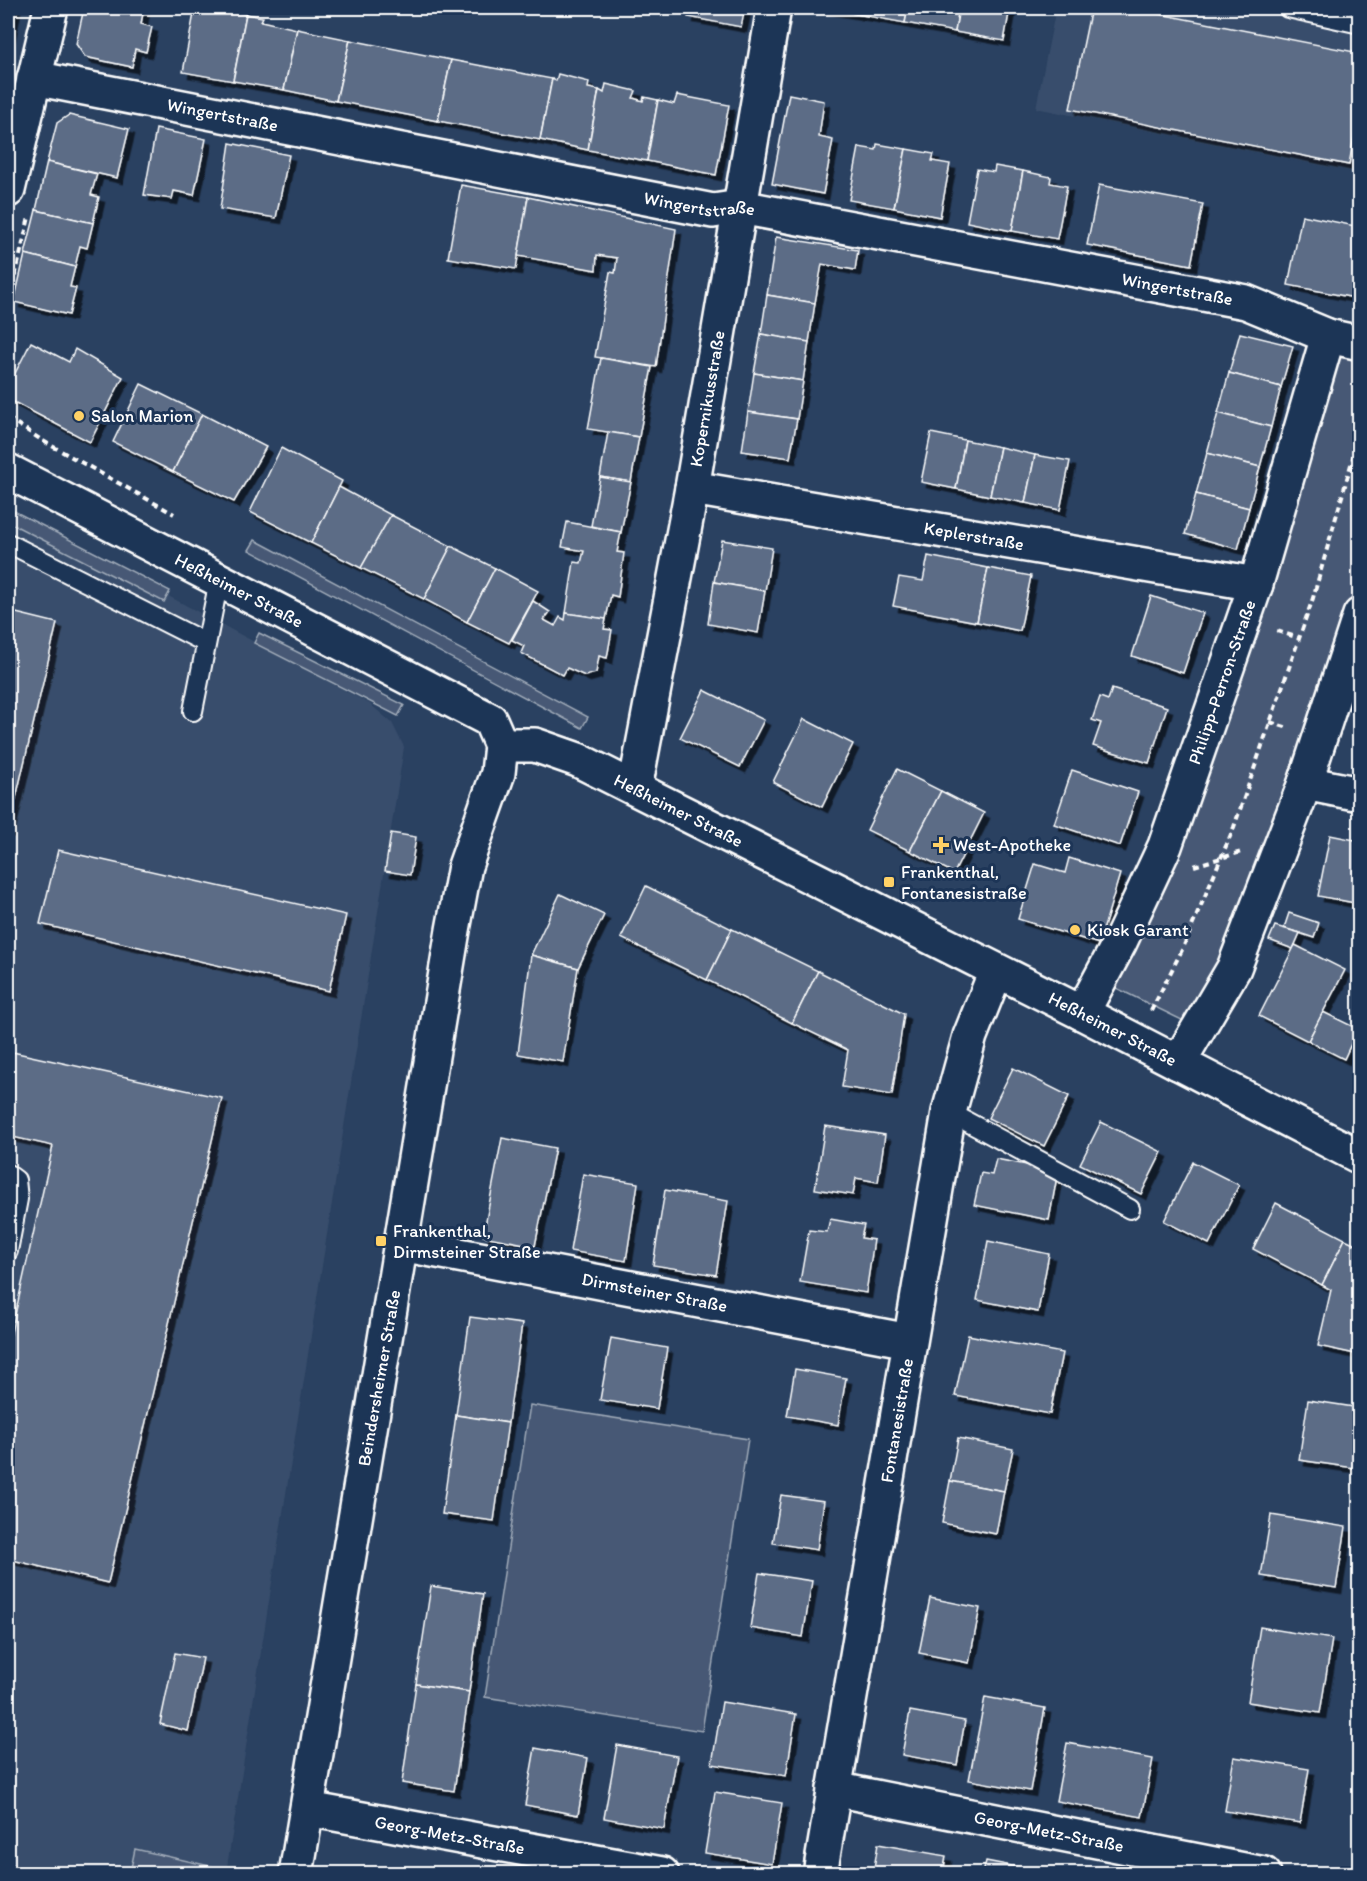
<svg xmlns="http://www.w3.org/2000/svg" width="1367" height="1881" font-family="Itim,sans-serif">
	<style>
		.built { fill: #394e6c }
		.green { fill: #465975; stroke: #a2acba; stroke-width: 1.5 }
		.building { fill: #5b6c86; stroke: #fff; stroke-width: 1.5; filter: url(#shadow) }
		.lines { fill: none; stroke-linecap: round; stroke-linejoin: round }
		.lane-casing { stroke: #fff; stroke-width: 22 }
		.street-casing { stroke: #fff; stroke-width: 38 }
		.secondary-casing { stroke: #fff; stroke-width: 38 }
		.path { stroke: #fff; stroke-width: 4; stroke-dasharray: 6 4.5; stroke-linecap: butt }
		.lane { stroke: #1d3557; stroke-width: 18 }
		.street { stroke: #1d3557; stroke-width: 33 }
		.secondary { stroke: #1d3557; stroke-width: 33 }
		.poi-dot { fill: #ffd166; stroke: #1d3557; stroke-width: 2 }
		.labels { text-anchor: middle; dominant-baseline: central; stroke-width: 6; stroke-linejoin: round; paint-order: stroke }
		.street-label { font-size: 18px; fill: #fff; stroke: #1d3557 }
		.poi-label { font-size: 18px; fill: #fff; stroke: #1d3557; text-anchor: start }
	</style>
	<defs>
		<filter id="shadow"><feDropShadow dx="5.5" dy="5.5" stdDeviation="0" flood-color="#0009"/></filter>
	</defs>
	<rect width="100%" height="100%" fill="#2a4161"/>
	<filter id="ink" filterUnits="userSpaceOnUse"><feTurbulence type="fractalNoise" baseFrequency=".0167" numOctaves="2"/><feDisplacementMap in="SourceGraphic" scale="12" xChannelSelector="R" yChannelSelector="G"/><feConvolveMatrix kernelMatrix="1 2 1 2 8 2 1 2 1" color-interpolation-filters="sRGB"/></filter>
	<g filter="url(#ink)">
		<g class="built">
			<path d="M 8,8 L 19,8 L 8,56 Z"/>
			<path d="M 1056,8 L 1359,8 L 1359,173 L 1036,108 Z"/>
			<path d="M 8,510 L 370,704 L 392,723 L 404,747 L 226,1873 L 8,1873 Z"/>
		</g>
		<g class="green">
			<path d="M 1332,348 L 1359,354 L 1359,587 L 1300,769 L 1192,1025 L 1104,982 Z"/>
			<path d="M 8,508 L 170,591 L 164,602 L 8,522 Z"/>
			<path d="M 255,540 L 588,717 L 582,728 L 249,550 Z"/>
			<path d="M 259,633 L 404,705 L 398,716 L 254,643 Z"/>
			<path d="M 530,1405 L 748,1439 L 702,1731 L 485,1697 Z"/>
			<path d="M 135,1849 L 223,1869 L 222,1873 L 130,1873 Z"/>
			<path d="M 8,1864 L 52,1873 L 8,1873 Z"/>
		</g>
		<g class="building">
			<path d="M 8,8 L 15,8 L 8,43 Z"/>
			<path d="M 84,8 L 144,8 L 141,24 L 152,27 L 146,52 L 135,49 L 132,67 L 85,57 L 76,44 Z"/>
			<path d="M 195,8 L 219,8 L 246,14 L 233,81 L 183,72 Z"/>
			<path d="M 672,8 L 745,8 L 741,27 L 688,17 L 689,11 Z"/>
			<path d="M 820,8 L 857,8 L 856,14 Z"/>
			<path d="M 857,8 L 908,8 L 905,23 L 856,14 Z"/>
			<path d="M 908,8 L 959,8 L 955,32 L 905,23 Z"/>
			<path d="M 959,8 L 1010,8 L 1004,41 L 955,32 Z"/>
			<path d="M 1091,8 L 1129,8 L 1360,53 L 1360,102 L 1349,165 L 1070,109 Z"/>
			<path d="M 246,14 L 263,17 L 261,21 L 297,29 L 284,90 L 233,81 Z"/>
			<path d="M 297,29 L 350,40 L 336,101 L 284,90 Z"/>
			<path d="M 350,40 L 451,60 L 438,121 L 336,101 Z"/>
			<path d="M 451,60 L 552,79 L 540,140 L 438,121 Z"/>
			<path d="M 558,74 L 589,82 L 588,88 L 599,90 L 588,150 L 540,140 L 552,79 L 556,81 Z"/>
			<path d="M 606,84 L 636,91 L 633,98 L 643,101 L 644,97 L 658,100 L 647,161 L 588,150 L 599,90 L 604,93 Z"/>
			<path d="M 789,94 L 824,101 L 819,137 L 833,140 L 823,194 L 772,184 Z"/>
			<path d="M 677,95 L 729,105 L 716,175 L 647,161 L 658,100 L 674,104 Z"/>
			<path d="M 69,115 L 129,129 L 117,178 L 47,162 L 57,123 Z"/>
			<path d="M 156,129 L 206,139 L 194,195 L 174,191 L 172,199 L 144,195 Z"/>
			<path d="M 230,143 L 289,155 L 276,218 L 220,209 Z"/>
			<path d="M 877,144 L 906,149 L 894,208 L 849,200 L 859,147 L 876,150 Z"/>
			<path d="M 906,149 L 934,154 L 932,161 L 950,164 L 940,217 L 894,208 Z"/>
			<path d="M 47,162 L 97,174 L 91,195 L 99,197 L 93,223 L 36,210 Z"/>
			<path d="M 995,166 L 1023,171 L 1012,231 L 967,222 L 977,169 L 994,172 Z"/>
			<path d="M 1023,171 L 1051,177 L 1050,183 L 1067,186 L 1057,239 L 1012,231 Z"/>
			<path d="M 461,185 L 528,197 L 516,269 L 448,258 Z"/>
			<path d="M 1099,185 L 1203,204 L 1191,265 L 1087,245 Z"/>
			<path d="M 528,197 L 676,229 L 656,367 L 595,357 L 610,272 L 615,273 L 617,258 L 597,255 L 596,270 L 518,256 Z"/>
			<path d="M 36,210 L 93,223 L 87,248 L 80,246 L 75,267 L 25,254 Z"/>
			<path d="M 1302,215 L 1360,227 L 1360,299 L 1288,285 Z"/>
			<path d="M 776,237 L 858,250 L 855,270 L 822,264 L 815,303 L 767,295 Z"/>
			<path d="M 25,254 L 75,267 L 70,287 L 76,288 L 69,315 L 14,302 Z"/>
			<path d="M 767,295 L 815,303 L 809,342 L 761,334 Z"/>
			<path d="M 1240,333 L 1293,346 L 1281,387 L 1229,373 Z"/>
			<path d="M 761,334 L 809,342 L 803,381 L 754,373 Z"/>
			<path d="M 31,342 L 69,362 L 75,349 L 123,377 L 90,442 L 8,399 L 8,387 Z"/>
			<path d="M 601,358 L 652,367 L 639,437 L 588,429 Z"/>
			<path d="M 754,373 L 803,381 L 797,419 L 748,412 Z"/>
			<path d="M 1229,373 L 1281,387 L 1271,427 L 1218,413 Z"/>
			<path d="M 141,384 L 202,414 L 173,472 L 113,442 Z"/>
			<path d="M 748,412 L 797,419 L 790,458 L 742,451 Z"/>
			<path d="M 1218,413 L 1271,427 L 1260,467 L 1207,453 Z"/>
			<path d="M 202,414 L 266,447 L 234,502 L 173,472 Z"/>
			<path d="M 608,432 L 639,437 L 631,482 L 600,477 Z"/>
			<path d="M 931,433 L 965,440 L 956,489 L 921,482 Z"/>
			<path d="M 965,440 L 1000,447 L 990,496 L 956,489 Z"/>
			<path d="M 1000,447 L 1035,455 L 1025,503 L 990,496 Z"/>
			<path d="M 281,448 L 342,481 L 311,543 L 250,512 Z"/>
			<path d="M 1207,453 L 1260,467 L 1249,508 L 1196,494 Z"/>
			<path d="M 1035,455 L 1070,461 L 1060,510 L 1025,503 Z"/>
			<path d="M 600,477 L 631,482 L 621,532 L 591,526 Z"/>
			<path d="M 339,487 L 391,515 L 361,568 L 311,543 Z"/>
			<path d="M 1196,494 L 1249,508 L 1238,549 L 1185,534 Z"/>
			<path d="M 391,515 L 451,546 L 424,599 L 361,568 Z"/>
			<path d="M 567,522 L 621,532 L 617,552 L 624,553 L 618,597 L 611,595 L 606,619 L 566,613 L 574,562 L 581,563 L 584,551 L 562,547 Z"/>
			<path d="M 722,540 L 772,548 L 765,591 L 714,582 Z"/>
			<path d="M 451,546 L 495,568 L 467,622 L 424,599 Z"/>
			<path d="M 928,556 L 988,568 L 977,622 L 893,606 L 899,577 L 923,581 Z"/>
			<path d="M 495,568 L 538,591 L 509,643 L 467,622 Z"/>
			<path d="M 988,568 L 1031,576 L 1020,631 L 977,622 Z"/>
			<path d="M 714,582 L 765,591 L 758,633 L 708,624 Z"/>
			<path d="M 1151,596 L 1203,613 L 1183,673 L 1132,656 Z"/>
			<path d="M 533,601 L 550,612 L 544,620 L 555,626 L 560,617 L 565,620 L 566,613 L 606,619 L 604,629 L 612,630 L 607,658 L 599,656 L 596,673 L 585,676 L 567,668 L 563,675 L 521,653 L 524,646 L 512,640 Z"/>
			<path d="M 8,611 L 57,623 L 8,832 Z"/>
			<path d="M 1112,689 L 1167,707 L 1149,763 L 1093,746 L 1101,723 L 1092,720 L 1100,697 L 1108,700 Z"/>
			<path d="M 704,690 L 764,720 L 740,767 L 680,738 Z"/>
			<path d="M 804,719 L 853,744 L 822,807 L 773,782 Z"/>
			<path d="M 897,769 L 941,791 L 910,851 L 867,830 Z"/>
			<path d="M 1072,770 L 1138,792 L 1120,846 L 1054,824 Z"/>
			<path d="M 941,791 L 984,813 L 954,873 L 910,851 Z"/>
			<path d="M 391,833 L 416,837 L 410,875 L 385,871 Z"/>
			<path d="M 1330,835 L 1360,841 L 1360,904 L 1318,896 Z"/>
			<path d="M 58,850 L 346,915 L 329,991 L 40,924 Z"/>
			<path d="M 1069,858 L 1120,874 L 1099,944 L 1018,919 L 1035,864 L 1065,873 Z"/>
			<path d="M 646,886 L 732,929 L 707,980 L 621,938 Z"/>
			<path d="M 560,894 L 604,915 L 578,968 L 531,955 Z"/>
			<path d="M 1289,913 L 1319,923 L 1314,938 L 1284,928 Z"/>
			<path d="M 1275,926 L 1300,933 L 1293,949 L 1269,940 Z"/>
			<path d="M 732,929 L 818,971 L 792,1023 L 707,980 Z"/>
			<path d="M 1295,945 L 1345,970 L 1308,1041 L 1259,1016 Z"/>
			<path d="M 531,955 L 578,968 L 563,1062 L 518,1054 Z"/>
			<path d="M 818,971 L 904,1014 L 892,1095 L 842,1087 L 848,1050 L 792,1023 Z"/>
			<path d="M 1323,1012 L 1358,1029 L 1344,1059 L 1308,1041 Z"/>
			<path d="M 8,1051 L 222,1098 L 108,1583 L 8,1559 L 8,1346 L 53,1146 L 8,1136 Z"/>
			<path d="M 1013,1068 L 1069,1096 L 1044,1146 L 988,1118 Z"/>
			<path d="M 1101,1122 L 1162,1152 L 1141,1194 L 1080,1164 Z"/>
			<path d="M 825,1126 L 885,1135 L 878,1182 L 856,1178 L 853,1195 L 815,1189 Z"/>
			<path d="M 502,1138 L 555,1148 L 535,1246 L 483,1236 Z"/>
			<path d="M 996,1159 L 1058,1171 L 1049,1220 L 974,1205 L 981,1173 L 992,1175 Z"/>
			<path d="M 1193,1162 L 1239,1185 L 1209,1244 L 1164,1221 Z"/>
			<path d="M 583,1174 L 638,1183 L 626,1261 L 570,1251 Z"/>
			<path d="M 665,1190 L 728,1201 L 716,1275 L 653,1265 Z"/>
			<path d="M 1276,1203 L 1345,1239 L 1322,1285 L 1253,1249 Z"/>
			<path d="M 830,1219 L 864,1225 L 861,1238 L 874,1240 L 866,1293 L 800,1282 L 809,1230 L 827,1232 Z"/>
			<path d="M 1345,1239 L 1360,1246 L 1360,1355 L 1318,1346 L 1331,1290 L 1322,1285 Z"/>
			<path d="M 988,1241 L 1049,1254 L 1038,1312 L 977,1300 Z"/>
			<path d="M 470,1317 L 522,1324 L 508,1423 L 456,1415 Z"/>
			<path d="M 968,1335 L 1062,1353 L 1050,1414 L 955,1396 Z"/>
			<path d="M 611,1338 L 667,1348 L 657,1409 L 600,1400 Z"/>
			<path d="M 795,1369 L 846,1378 L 838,1425 L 787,1416 Z"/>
			<path d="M 1308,1400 L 1360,1408 L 1354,1468 L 1299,1460 Z"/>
			<path d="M 456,1415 L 508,1423 L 494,1521 L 442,1514 Z"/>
			<path d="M 958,1438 L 1013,1449 L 1004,1491 L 950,1481 Z"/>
			<path d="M 950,1481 L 1004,1491 L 996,1534 L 942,1523 Z"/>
			<path d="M 781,1495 L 824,1501 L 817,1550 L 773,1543 Z"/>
			<path d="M 1271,1515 L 1346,1527 L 1336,1588 L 1261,1576 Z"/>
			<path d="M 759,1573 L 812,1581 L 803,1637 L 750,1628 Z"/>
			<path d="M 431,1586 L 483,1594 L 469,1692 L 416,1684 Z"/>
			<path d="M 930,1598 L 980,1608 L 969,1663 L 919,1653 Z"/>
			<path d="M 1260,1627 L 1332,1639 L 1320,1713 L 1248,1702 Z"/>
			<path d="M 175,1653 L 203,1658 L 188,1731 L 160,1724 Z"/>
			<path d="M 416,1684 L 469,1692 L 454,1791 L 402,1783 Z"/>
			<path d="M 985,1697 L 1045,1708 L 1030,1791 L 969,1780 Z"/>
			<path d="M 722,1702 L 796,1714 L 786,1776 L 712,1764 Z"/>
			<path d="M 910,1711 L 965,1721 L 957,1765 L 902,1755 Z"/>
			<path d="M 1067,1743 L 1153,1759 L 1142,1817 L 1056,1801 Z"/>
			<path d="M 617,1745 L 677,1756 L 664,1829 L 604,1818 Z"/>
			<path d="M 535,1748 L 588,1758 L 578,1815 L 525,1805 Z"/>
			<path d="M 1234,1757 L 1309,1769 L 1300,1823 L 1225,1811 Z"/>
			<path d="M 715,1792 L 782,1803 L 772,1864 L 705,1853 Z"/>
			<path d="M 878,1844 L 946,1856 L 943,1874 L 873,1874 Z"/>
			<path d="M 986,1861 L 1043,1872 L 1042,1874 L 983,1874 Z"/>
		</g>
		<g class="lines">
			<g class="lane-casing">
				<g id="lane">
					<path d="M 1288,8 L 1360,24"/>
					<path d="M 8,543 L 206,643"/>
					<path d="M 193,711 L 219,580"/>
					<path d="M 949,1112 L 1130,1209"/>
					<path d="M 8,1174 L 16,1180 L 18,1199 L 8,1251"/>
				</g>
			</g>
			<g class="street-casing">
				<g id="street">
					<path id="s1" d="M 34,78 L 713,211 L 740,207 L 1246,302 L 1328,336 L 1360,343"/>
					<path d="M 8,190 L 51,8"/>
					<path id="s2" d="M 692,488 L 1256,584"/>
					<path id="s3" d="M 501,745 L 535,745 L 578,760 L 1082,1013 L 1360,1157"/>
					<path d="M 1305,783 L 1360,794"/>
					<path id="s4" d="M 635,788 L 692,488 L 774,8"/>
					<path id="s5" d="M 1082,1013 L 1120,942 L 1165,846 L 1256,584 L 1328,336"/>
					<path d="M 1178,1063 L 1234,968 L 1305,783 L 1360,615"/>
					<path id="s6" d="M 401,1244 L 909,1341"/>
					<path id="s7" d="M 834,1789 L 1264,1874"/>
					<path id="s8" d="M 308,1809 L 662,1874"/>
					<path id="s9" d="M 820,1874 L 949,1112 L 970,1036 L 996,971"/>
				</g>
			</g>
			<g class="secondary-casing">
				<g id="secondary">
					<path id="s10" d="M 8,471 L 490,720 L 501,745 L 498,773 L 465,866 L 453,930 L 296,1874"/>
				</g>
			</g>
			<g class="path">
				<path d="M 8,307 L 29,217"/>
				<path d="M 8,418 L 43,441 L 174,514"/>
				<path d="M 1277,631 L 1299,638"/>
				<path d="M 1270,722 L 1288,728"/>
				<path d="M 1194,866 L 1241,852"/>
				<path d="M 1151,1011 L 1183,948 L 1234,827 L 1313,598 L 1360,433"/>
			</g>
			<use href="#lane" class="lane"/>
			<use href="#street" class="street"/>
			<use href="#secondary" class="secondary"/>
		</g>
	</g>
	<g class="poi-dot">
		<circle cx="79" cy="416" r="6"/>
		<path d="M938 836h6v6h6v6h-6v6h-6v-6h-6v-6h6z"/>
		<rect x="883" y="876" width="12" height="12" rx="3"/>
		<circle cx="1075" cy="930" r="6"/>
		<rect x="375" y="1235" width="12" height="12" rx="3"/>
	</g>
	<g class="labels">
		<g class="street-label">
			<text stroke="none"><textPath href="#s1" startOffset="192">Wingertstraße</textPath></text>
			<text stroke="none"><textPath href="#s1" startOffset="678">Wingertstraße</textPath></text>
			<text stroke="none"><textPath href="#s1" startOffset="1164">Wingertstraße</textPath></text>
			<text stroke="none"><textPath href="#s4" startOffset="396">Kopernikusstraße</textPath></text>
			<text stroke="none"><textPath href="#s2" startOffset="286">Keplerstraße</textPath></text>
			<text stroke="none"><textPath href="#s10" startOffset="260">Heßheimer Straße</textPath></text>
			<text stroke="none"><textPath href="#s5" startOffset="360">Philipp-Perron-Straße</textPath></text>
			<text stroke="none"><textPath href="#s3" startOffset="192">Heßheimer Straße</textPath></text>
			<text stroke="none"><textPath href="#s3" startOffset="678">Heßheimer Straße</textPath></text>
			<text stroke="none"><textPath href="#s6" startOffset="258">Dirmsteiner Straße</textPath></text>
			<text transform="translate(379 1378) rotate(-80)">Beindersheimer Straße</text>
			<text stroke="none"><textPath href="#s9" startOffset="460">Fontanesistraße</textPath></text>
			<text stroke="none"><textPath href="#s7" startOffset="219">Georg-Metz-Straße</textPath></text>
			<text stroke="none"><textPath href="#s8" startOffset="144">Georg-Metz-Straße</textPath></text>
		</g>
		<g class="poi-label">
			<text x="91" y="416">Salon Marion</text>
			<text x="953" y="845">West-Apotheke</text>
			<text x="901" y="872">Frankenthal,<tspan x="901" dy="21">Fontanesistraße</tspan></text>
			<text x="1087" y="930">Kiosk Garant</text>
			<text x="393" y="1231">Frankenthal,<tspan x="393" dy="21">Dirmsteiner Straße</tspan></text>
		</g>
	</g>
	<rect width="1367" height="1881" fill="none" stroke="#1d3557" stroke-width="30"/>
	<rect x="15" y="15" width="1337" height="1851" fill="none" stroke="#fff" stroke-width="2" filter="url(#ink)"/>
</svg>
